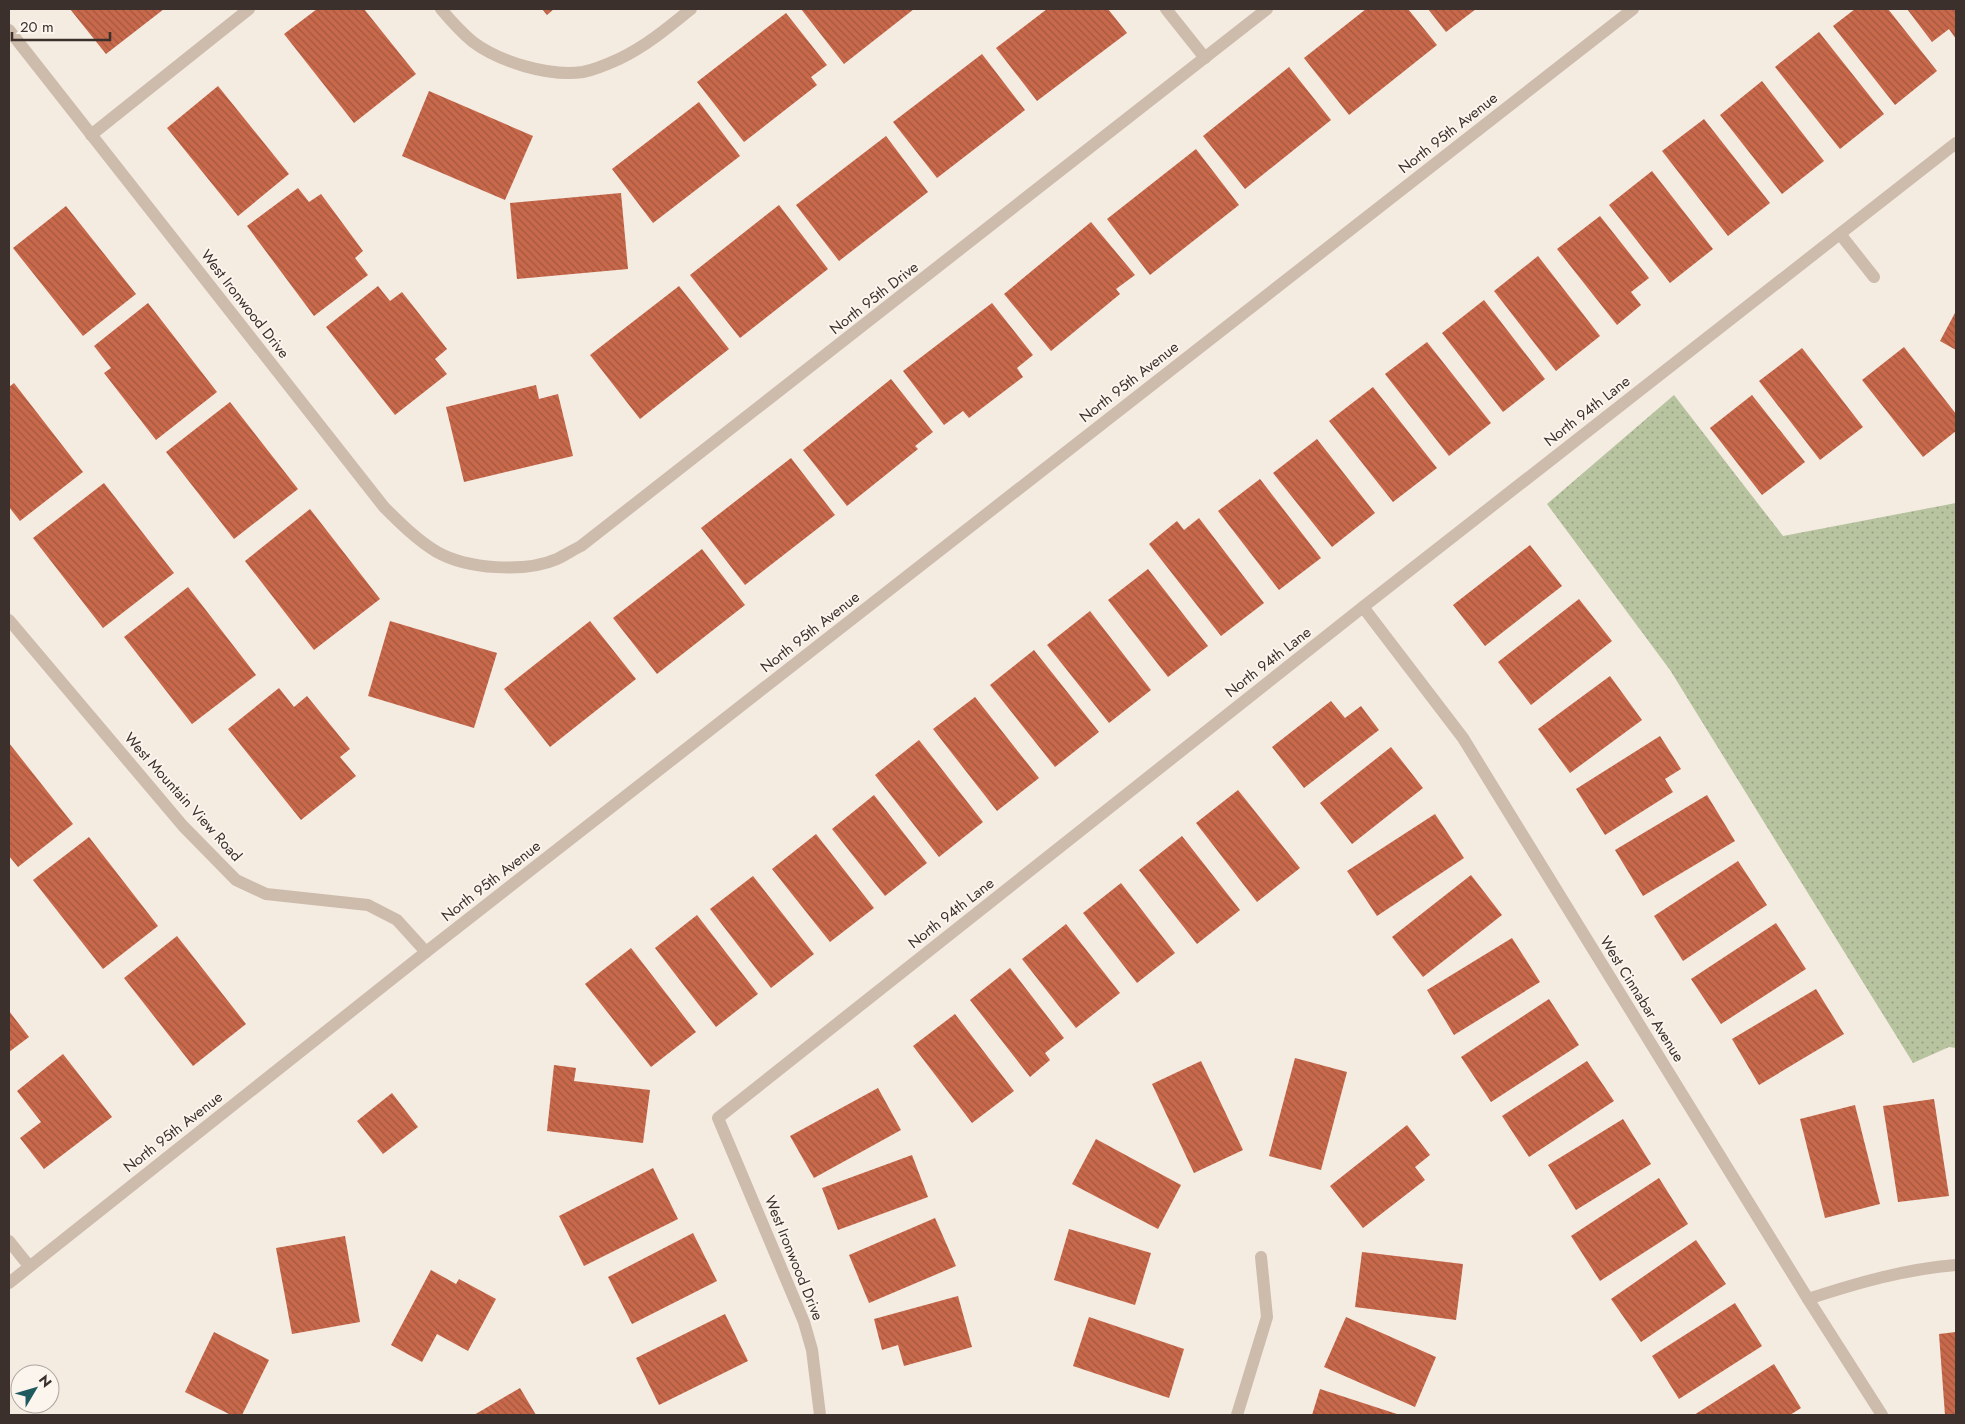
<svg xmlns="http://www.w3.org/2000/svg" width="1965" height="1424" font-family="Jost,sans-serif">
	<style>
		.grass { fill: url(#grass-dots) }
		.building { fill: url(#building-back-hatch) }
		.lines { fill: none; stroke-linecap: round; stroke-linejoin: round }
		.minor { stroke: #cdbbac; stroke-width: 12 }
		.labels { text-anchor: middle; dominant-baseline: central; stroke-width: 4; stroke-linejoin: round; paint-order: stroke }
		.street-label { font-size: 15px; fill: #3b302b; stroke: #fbf5ee }
	</style>
	<defs>
		<pattern id="grass-dots" width="8" height="8" patternUnits="userSpaceOnUse" patternTransform="scale(1.25)"><rect width="8" height="8" fill="#b8c4a0"/><path d="M2 2h.1M6 6h.1" fill="none" stroke="#97a083" stroke-width="1.8" stroke-linecap="round"/></pattern>
		<pattern id="building-back-hatch" width="6" height="6" patternUnits="userSpaceOnUse" patternTransform="scale(1.25)"><rect width="6" height="6" fill="#c8694b"/><path d="M-1 5l2 2M0 0l6 6M5-1l2 2" fill="none" stroke="#a4573f"/></pattern>
	</defs>
	<rect width="100%" height="100%" fill="#f4ebe1"/>
	<path class="grass" d="M 1674,395 L 1783,536 L 1956,503 L 1956,1048 L 1949,1047 L 1913,1063 L 1670,670 L 1547,504 Z"/>
	<g class="building">
		<path d="M 70,9 L 164,9 L 106,54 Z"/>
		<path d="M 317,9 L 364,9 L 416,74 L 354,123 L 284,34 Z"/>
		<path d="M 542,9 L 554,9 L 547,15 Z"/>
		<path d="M 801,9 L 914,9 L 844,64 Z"/>
		<path d="M 1047,9 L 1108,9 L 1127,33 L 1037,101 L 996,48 Z"/>
		<path d="M 1366,9 L 1408,9 L 1437,45 L 1349,115 L 1304,58 Z"/>
		<path d="M 1428,9 L 1476,9 L 1446,32 Z"/>
		<path d="M 1855,9 L 1888,9 L 1937,71 L 1895,105 L 1833,26 Z"/>
		<path d="M 1907,9 L 1956,9 L 1956,39 L 1949,29 L 1932,42 Z"/>
		<path d="M 786,13 L 827,65 L 811,77 L 817,85 L 744,142 L 697,82 Z"/>
		<path d="M 1819,32 L 1884,114 L 1840,149 L 1775,67 Z"/>
		<path d="M 982,54 L 1025,110 L 937,178 L 893,122 Z"/>
		<path d="M 1289,67 L 1331,120 L 1245,189 L 1203,136 Z"/>
		<path d="M 1762,81 L 1824,161 L 1782,194 L 1720,115 Z"/>
		<path d="M 218,86 L 289,174 L 238,216 L 167,128 Z"/>
		<path d="M 429,91 L 533,136 L 505,200 L 402,156 Z"/>
		<path d="M 699,102 L 740,156 L 653,223 L 612,169 Z"/>
		<path d="M 1704,119 L 1770,203 L 1728,236 L 1662,151 Z"/>
		<path d="M 886,136 L 928,192 L 839,261 L 796,205 Z"/>
		<path d="M 1196,149 L 1239,205 L 1150,275 L 1107,219 Z"/>
		<path d="M 1652,171 L 1713,249 L 1670,283 L 1609,205 Z"/>
		<path d="M 298,188 L 309,202 L 321,194 L 363,251 L 355,258 L 368,275 L 314,316 L 247,226 Z"/>
		<path d="M 621,193 L 628,269 L 517,279 L 510,203 Z"/>
		<path d="M 779,205 L 828,269 L 740,338 L 690,275 Z"/>
		<path d="M 66,206 L 136,294 L 83,336 L 13,248 Z"/>
		<path d="M 1600,216 L 1649,278 L 1631,292 L 1641,305 L 1617,325 L 1557,249 Z"/>
		<path d="M 1091,222 L 1135,275 L 1116,289 L 1120,294 L 1051,351 L 1004,294 Z"/>
		<path d="M 1538,256 L 1600,336 L 1556,371 L 1494,291 Z"/>
		<path d="M 378,286 L 390,301 L 402,292 L 447,349 L 435,359 L 447,374 L 395,415 L 326,327 Z"/>
		<path d="M 679,286 L 729,349 L 640,419 L 590,355 Z"/>
		<path d="M 1484,300 L 1545,379 L 1503,412 L 1442,333 Z"/>
		<path d="M 148,303 L 217,392 L 156,440 L 104,373 L 111,368 L 94,346 Z"/>
		<path d="M 992,303 L 1033,355 L 1017,368 L 1023,377 L 969,418 L 963,411 L 944,425 L 903,371 Z"/>
		<path d="M 1956,311 L 1956,350 L 1940,341 Z"/>
		<path d="M 1427,342 L 1491,423 L 1449,456 L 1385,374 Z"/>
		<path d="M 1904,347 L 1956,414 L 1956,431 L 1923,457 L 1862,380 Z"/>
		<path d="M 1802,348 L 1863,427 L 1820,460 L 1759,381 Z"/>
		<path d="M 891,379 L 933,432 L 915,446 L 918,449 L 847,506 L 803,450 Z"/>
		<path d="M 14,383 L 83,472 L 20,521 L 9,507 L 9,387 Z"/>
		<path d="M 536,385 L 539,399 L 558,394 L 573,456 L 464,482 L 446,407 Z"/>
		<path d="M 1373,387 L 1437,468 L 1393,502 L 1329,421 Z"/>
		<path d="M 1752,395 L 1805,462 L 1762,495 L 1710,428 Z"/>
		<path d="M 230,402 L 298,489 L 234,539 L 166,452 Z"/>
		<path d="M 1317,439 L 1375,513 L 1332,547 L 1273,473 Z"/>
		<path d="M 791,458 L 835,515 L 745,585 L 701,528 Z"/>
		<path d="M 1260,479 L 1321,558 L 1279,590 L 1218,511 Z"/>
		<path d="M 104,483 L 174,573 L 103,628 L 33,538 Z"/>
		<path d="M 310,509 L 380,599 L 314,650 L 245,561 Z"/>
		<path d="M 1199,518 L 1264,603 L 1221,636 L 1149,544 L 1177,521 L 1184,530 Z"/>
		<path d="M 1530,545 L 1562,586 L 1485,646 L 1453,605 Z"/>
		<path d="M 702,549 L 745,605 L 657,674 L 613,618 Z"/>
		<path d="M 1148,569 L 1208,646 L 1168,677 L 1108,600 Z"/>
		<path d="M 188,587 L 256,675 L 192,724 L 124,637 Z"/>
		<path d="M 1579,599 L 1612,641 L 1531,705 L 1498,662 Z"/>
		<path d="M 1090,611 L 1151,690 L 1109,723 L 1047,645 Z"/>
		<path d="M 390,621 L 497,653 L 474,728 L 368,696 Z"/>
		<path d="M 590,621 L 636,679 L 550,747 L 504,689 Z"/>
		<path d="M 1034,650 L 1099,732 L 1055,767 L 990,685 Z"/>
		<path d="M 1610,676 L 1642,720 L 1570,773 L 1538,729 Z"/>
		<path d="M 279,688 L 294,707 L 307,696 L 350,749 L 340,757 L 356,776 L 301,820 L 228,729 Z"/>
		<path d="M 975,697 L 1039,778 L 997,811 L 933,729 Z"/>
		<path d="M 1331,701 L 1345,718 L 1361,706 L 1379,730 L 1304,788 L 1272,747 Z"/>
		<path d="M 1660,736 L 1681,769 L 1665,779 L 1673,792 L 1605,835 L 1576,789 Z"/>
		<path d="M 919,740 L 983,822 L 939,857 L 875,775 Z"/>
		<path d="M 9,743 L 73,824 L 18,867 L 9,856 Z"/>
		<path d="M 1391,747 L 1423,788 L 1352,844 L 1320,803 Z"/>
		<path d="M 1238,790 L 1300,868 L 1257,902 L 1196,823 Z"/>
		<path d="M 874,795 L 927,863 L 885,896 L 832,829 Z"/>
		<path d="M 1707,795 L 1735,841 L 1643,896 L 1615,850 Z"/>
		<path d="M 1435,814 L 1464,858 L 1377,916 L 1347,871 Z"/>
		<path d="M 816,834 L 874,908 L 830,942 L 772,869 Z"/>
		<path d="M 1182,836 L 1240,910 L 1197,944 L 1139,870 Z"/>
		<path d="M 89,837 L 158,926 L 103,969 L 33,880 Z"/>
		<path d="M 1738,861 L 1767,905 L 1683,961 L 1654,916 Z"/>
		<path d="M 1471,875 L 1502,915 L 1423,977 L 1392,937 Z"/>
		<path d="M 753,876 L 814,954 L 771,988 L 710,909 Z"/>
		<path d="M 1121,883 L 1175,953 L 1137,983 L 1083,913 Z"/>
		<path d="M 697,915 L 758,994 L 716,1027 L 655,948 Z"/>
		<path d="M 1776,923 L 1806,969 L 1721,1024 L 1691,979 Z"/>
		<path d="M 1066,924 L 1120,993 L 1076,1028 L 1022,959 Z"/>
		<path d="M 177,936 L 246,1024 L 193,1066 L 124,978 Z"/>
		<path d="M 1512,938 L 1540,982 L 1454,1035 L 1427,990 Z"/>
		<path d="M 631,948 L 696,1032 L 651,1067 L 585,984 Z"/>
		<path d="M 1010,968 L 1064,1038 L 1045,1053 L 1050,1060 L 1030,1077 L 970,1000 Z"/>
		<path d="M 1816,989 L 1844,1034 L 1759,1085 L 1732,1039 Z"/>
		<path d="M 1549,999 L 1579,1045 L 1491,1102 L 1461,1057 Z"/>
		<path d="M 9,1011 L 29,1037 L 9,1052 Z"/>
		<path d="M 955,1014 L 1014,1091 L 972,1123 L 913,1046 Z"/>
		<path d="M 63,1054 L 112,1117 L 44,1169 L 20,1138 L 41,1122 L 17,1091 Z"/>
		<path d="M 1295,1058 L 1347,1072 L 1321,1170 L 1269,1156 Z"/>
		<path d="M 1201,1061 L 1243,1150 L 1194,1173 L 1152,1084 Z"/>
		<path d="M 1587,1061 L 1614,1101 L 1529,1157 L 1502,1116 Z"/>
		<path d="M 554,1065 L 576,1068 L 574,1081 L 650,1090 L 643,1143 L 547,1131 Z"/>
		<path d="M 878,1088 L 901,1130 L 814,1178 L 790,1136 Z"/>
		<path d="M 392,1093 L 418,1127 L 383,1154 L 357,1121 Z"/>
		<path d="M 1934,1099 L 1949,1196 L 1898,1202 L 1883,1106 Z"/>
		<path d="M 1855,1105 L 1880,1204 L 1825,1218 L 1800,1119 Z"/>
		<path d="M 1623,1119 L 1651,1164 L 1576,1210 L 1548,1165 Z"/>
		<path d="M 1407,1125 L 1430,1155 L 1415,1167 L 1425,1180 L 1363,1228 L 1330,1186 Z"/>
		<path d="M 1096,1139 L 1181,1185 L 1158,1229 L 1072,1184 Z"/>
		<path d="M 912,1155 L 928,1197 L 838,1230 L 822,1188 Z"/>
		<path d="M 653,1168 L 678,1219 L 584,1266 L 559,1216 Z"/>
		<path d="M 1659,1178 L 1688,1224 L 1600,1281 L 1571,1236 Z"/>
		<path d="M 935,1218 L 956,1266 L 869,1303 L 849,1255 Z"/>
		<path d="M 1069,1229 L 1151,1253 L 1135,1305 L 1054,1280 Z"/>
		<path d="M 693,1233 L 717,1281 L 632,1324 L 608,1277 Z"/>
		<path d="M 345,1236 L 360,1322 L 292,1334 L 276,1248 Z"/>
		<path d="M 1696,1240 L 1726,1284 L 1641,1342 L 1611,1299 Z"/>
		<path d="M 1362,1252 L 1463,1264 L 1456,1320 L 1355,1307 Z"/>
		<path d="M 431,1270 L 456,1284 L 459,1279 L 496,1299 L 468,1351 L 437,1334 L 422,1362 L 391,1345 Z"/>
		<path d="M 958,1296 L 972,1347 L 904,1366 L 898,1345 L 882,1350 L 874,1319 Z"/>
		<path d="M 1735,1303 L 1762,1346 L 1679,1399 L 1652,1356 Z"/>
		<path d="M 725,1314 L 748,1361 L 659,1405 L 636,1358 Z"/>
		<path d="M 1089,1317 L 1184,1349 L 1169,1398 L 1073,1366 Z"/>
		<path d="M 1346,1317 L 1436,1357 L 1415,1407 L 1324,1367 Z"/>
		<path d="M 214,1332 L 269,1360 L 242,1415 L 231,1415 L 185,1392 Z"/>
		<path d="M 1956,1332 L 1956,1415 L 1945,1415 L 1939,1334 Z"/>
		<path d="M 1774,1364 L 1801,1408 L 1790,1415 L 1694,1415 Z"/>
		<path d="M 520,1388 L 536,1415 L 474,1415 Z"/>
		<path d="M 1320,1389 L 1400,1415 L 1312,1415 Z"/>
	</g>
	<g class="lines">
		<g class="minor">
			<path d="M 441,9 C 451,21 461,32 473,42 C 500,62 549,77 583,72 C 594,70 608,64 619,59 C 645,47 669,27 691,9"/>
			<path d="M 1166,9 L 1205,58"/>
			<path d="M 9,30 L 384,507 C 400,523 417,540 437,552 C 467,569 525,573 557,559 C 565,555 573,550 581,546 L 1267,9"/>
			<path d="M 91,135 L 249,9"/>
			<path d="M 1840,234 L 1874,277"/>
			<path d="M 1363,607 L 1463,738 L 1808,1299 L 1882,1415"/>
			<path d="M 9,620 L 183,826 L 236,880 L 266,894 L 368,905 L 397,920 L 426,952"/>
			<path d="M 9,1241 L 29,1266"/>
			<path d="M 9,1283 L 426,952 L 1633,9"/>
			<path d="M 1808,1299 C 1857,1283 1905,1269 1956,1265"/>
			<path d="M 820,1415 L 812,1350 L 804,1322 L 718,1118 L 1363,607 L 1956,143"/>
			<path d="M 1237,1415 L 1267,1317 L 1261,1257"/>
		</g>
	</g>
	<g class="labels">
		<g class="street-label">
			<text transform="translate(1448 133) rotate(-38)">North 95th Avenue</text>
			<text transform="translate(874 298) rotate(-38)">North 95th Drive</text>
			<text transform="translate(245 304) rotate(52)">West Ironwood Drive</text>
			<text transform="translate(1129 382) rotate(-38)">North 95th Avenue</text>
			<text transform="translate(1587 411) rotate(-38)">North 94th Lane</text>
			<text transform="translate(810 632) rotate(-38)">North 95th Avenue</text>
			<text transform="translate(1268 662) rotate(-38)">North 94th Lane</text>
			<text transform="translate(183 797) rotate(48)">West Mountain View Road</text>
			<text transform="translate(491 881) rotate(-38)">North 95th Avenue</text>
			<text transform="translate(951 913) rotate(-38)">North 94th Lane</text>
			<text transform="translate(1642 999) rotate(58)">West Cinnabar Avenue</text>
			<text transform="translate(173 1132) rotate(-38)">North 95th Avenue</text>
			<text transform="translate(794 1258) rotate(68)">West Ironwood Drive</text>
		</g>
	</g>
	<rect width="1965" height="1424" fill="none" stroke="#3b302b" stroke-width="20"/>
	<g transform="translate(35 1389) rotate(52)"><circle r="24" fill="#fbf5ee" stroke="#aea6a0"/>
	<path d="M0-4L9 19L0 12L-9 19Z" fill="#1f5a5e"/>
	<text y="-8" font-size="14" font-weight="bold" text-anchor="middle" fill="#3b302b">N</text>
	</g>
	<path d="M12 32v8h98v-8" fill="none" stroke="#3b302b" stroke-width="2.5"/>
	<text x="20" y="32" font-size="15" fill="#3b302b" stroke="#fbf5ee" stroke-width="4" paint-order="stroke">20 m</text>
</svg>
